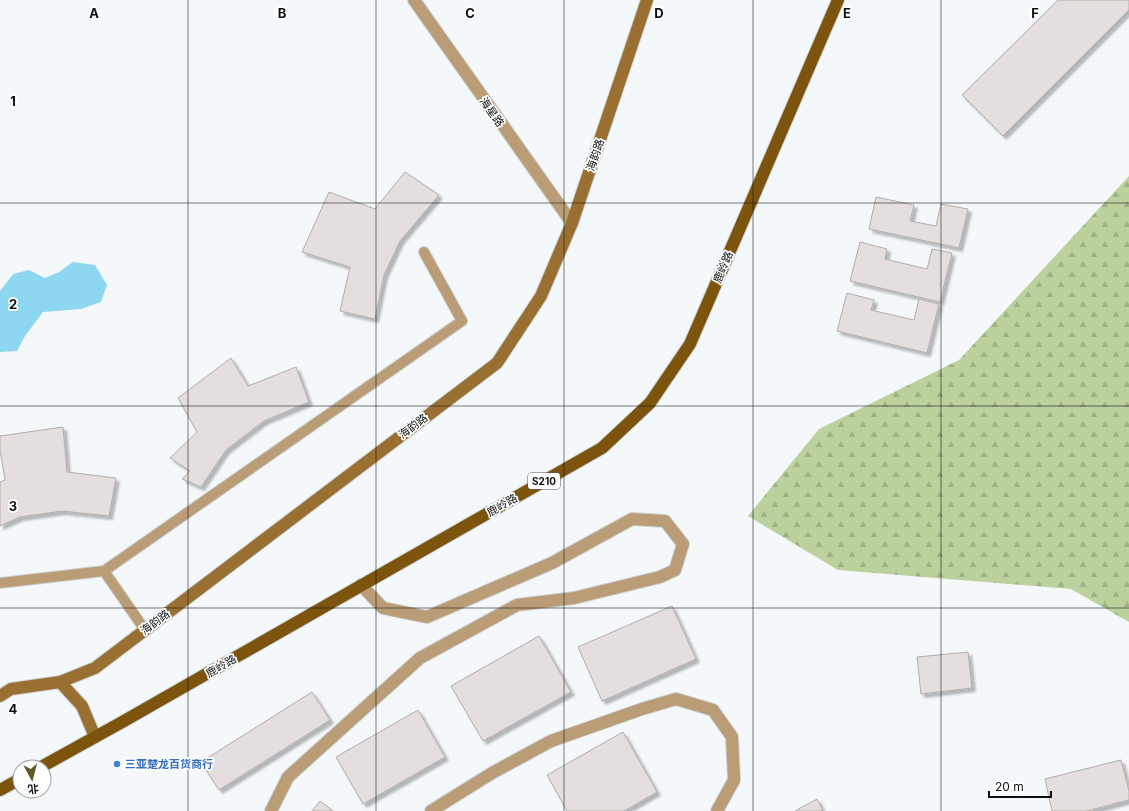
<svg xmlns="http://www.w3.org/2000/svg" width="1129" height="811" font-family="Inter,'Noto Sans SC',sans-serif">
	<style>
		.forest { fill: url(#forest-firs) }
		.water { fill: #8ed7f0 }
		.building { fill: #e4dfde; stroke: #b1acaa; filter: url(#shadow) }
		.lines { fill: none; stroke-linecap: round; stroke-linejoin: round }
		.lane-casing { stroke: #cfd3d5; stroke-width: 12 }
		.street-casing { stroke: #cfd3d5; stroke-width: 14 }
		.secondary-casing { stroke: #cfd3d5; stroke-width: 14 }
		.primary-casing { stroke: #cfd3d5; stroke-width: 14 }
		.lane { stroke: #ba9d76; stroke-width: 10 }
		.street { stroke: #ba9d76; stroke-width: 12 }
		.secondary { stroke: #9a7032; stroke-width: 12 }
		.primary { stroke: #7c540d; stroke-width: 12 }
		.grid { fill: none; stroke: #0d0e0f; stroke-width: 1; stroke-opacity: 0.55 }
		.shop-dot { fill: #3f7fe0; stroke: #fff; stroke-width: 1.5 }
		.labels { text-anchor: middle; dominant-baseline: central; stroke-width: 3.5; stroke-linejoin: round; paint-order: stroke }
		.shield { fill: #fff; stroke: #565657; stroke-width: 1 }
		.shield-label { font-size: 10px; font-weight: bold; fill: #0d0e0f }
		.street-label { font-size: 11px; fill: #0d0e0f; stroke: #fff }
		.shop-label { font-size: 11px; font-weight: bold; fill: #366cbe; stroke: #fff; text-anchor: start }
		.grid-label { font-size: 13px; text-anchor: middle; font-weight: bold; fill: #0d0e0f; stroke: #fff; stroke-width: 3.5; stroke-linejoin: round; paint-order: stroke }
	</style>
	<defs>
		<pattern id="forest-firs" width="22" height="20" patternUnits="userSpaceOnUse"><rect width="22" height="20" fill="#bcd19c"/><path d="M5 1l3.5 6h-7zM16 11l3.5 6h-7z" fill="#a0b285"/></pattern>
		<filter id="shadow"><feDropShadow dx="3.5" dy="3.5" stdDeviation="1" flood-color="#0004"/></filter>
	</defs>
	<rect width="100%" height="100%" fill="#f4f8fb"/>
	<path class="forest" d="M 1129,176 L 1129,622 L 1071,589 L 838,570 L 748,516 L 819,429 L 959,360 Z"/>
	<path class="water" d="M 73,262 L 95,265 L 107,285 L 101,302 L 81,309 L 43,312 L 25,336 L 17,351 L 0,352 L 0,291 L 13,274 L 29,270 L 45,278 L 59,272 Z"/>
	<g class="building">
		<path d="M 1058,0 L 1129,0 L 1129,10 L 1003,136 L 962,95 Z"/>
		<path d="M 405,172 L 439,195 L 400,241 L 384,275 L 375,319 L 340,311 L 350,267 L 302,252 L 329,192 L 375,209 Z"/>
		<path d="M 876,197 L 914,205 L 910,221 L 936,226 L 941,204 L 968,209 L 959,248 L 869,229 Z"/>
		<path d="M 860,242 L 887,249 L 885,259 L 927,269 L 932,249 L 952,253 L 940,302 L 850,281 Z"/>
		<path d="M 847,293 L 874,300 L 871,310 L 914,320 L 919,299 L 939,304 L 927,353 L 837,331 Z"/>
		<path d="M 231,358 L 248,386 L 296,367 L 309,402 L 264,421 L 226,450 L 201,487 L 182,479 L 190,471 L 170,458 L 197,432 L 178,398 Z"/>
		<path d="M 63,427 L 67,472 L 116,478 L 109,516 L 62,511 L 20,517 L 0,526 L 0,482 L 5,480 L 0,450 L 0,436 Z"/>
		<path d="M 672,606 L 696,659 L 602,701 L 578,647 Z"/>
		<path d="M 539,636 L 571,692 L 483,741 L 451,686 Z"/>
		<path d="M 968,652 L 972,688 L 921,694 L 917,657 Z"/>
		<path d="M 312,692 L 330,720 L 219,790 L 201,762 Z"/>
		<path d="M 418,710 L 445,757 L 363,804 L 336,757 Z"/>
		<path d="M 623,732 L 657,792 L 624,811 L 567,811 L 547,775 Z"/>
		<path d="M 1121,760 L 1129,791 L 1129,800 L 1087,811 L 1052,811 L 1045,779 Z"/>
		<path d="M 817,799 L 823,811 L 795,811 Z"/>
		<path d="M 320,801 L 333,811 L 312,811 Z"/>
	</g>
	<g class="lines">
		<g class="lane-casing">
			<g id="lane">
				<path d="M 104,571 L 462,321 L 424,252"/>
				<path d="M 0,583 L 104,571 L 145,630"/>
			</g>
		</g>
		<g class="street-casing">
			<g id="street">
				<path d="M 414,0 L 572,223"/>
				<path d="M 271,811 L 288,777 L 420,658 L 517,605 L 574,598 L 660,577 L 675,570 L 683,544 L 665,521 L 632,519 L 552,563 L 427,617 L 383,608 L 361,585"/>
				<path d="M 431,811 L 492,773 L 551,741 L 642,709 L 676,699 L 713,710 L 732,737 L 734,780 L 717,811"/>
			</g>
		</g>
		<g class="secondary-casing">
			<g id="secondary">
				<path d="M 60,682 L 82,706 L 95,737"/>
				<path d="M 0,696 L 11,689 L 60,682 L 95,668 L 497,363 L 541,296 L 572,223 L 647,0"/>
			</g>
		</g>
		<g class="primary-casing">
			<g id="primary">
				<path d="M 41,767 L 124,721 L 602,448 L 650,403 L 690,344 L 838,0"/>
				<path d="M 0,790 L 20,779"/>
			</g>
		</g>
		<use href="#lane" class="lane"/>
		<use href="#street" class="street"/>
		<use href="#secondary" class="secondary"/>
		<use href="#primary" class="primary"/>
	</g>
	<path class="grid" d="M 188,0 L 188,811M 376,0 L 376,811M 564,0 L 564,811M 753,0 L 753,811M 941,0 L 941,811M 0,203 L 1129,203M 0,406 L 1129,406M 0,608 L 1129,608"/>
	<circle class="shop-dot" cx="117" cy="764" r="4"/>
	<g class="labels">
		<rect class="shield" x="528" y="473" width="32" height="16" rx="3"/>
		<g class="shield-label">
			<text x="544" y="481">S210</text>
		</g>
		<g class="street-label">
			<text transform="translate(492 112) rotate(55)">海星路</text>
			<text transform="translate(595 155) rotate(-71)">海韵路</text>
			<text transform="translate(723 267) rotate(-67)">鹿岭路</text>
			<text transform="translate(413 426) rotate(-37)">海韵路</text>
			<text transform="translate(502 505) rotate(-30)">鹿岭路</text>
			<text transform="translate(155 622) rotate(-37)">海韵路</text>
			<text transform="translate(221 666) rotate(-30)">鹿岭路</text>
		</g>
		<g class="shop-label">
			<text x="125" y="764">三亚楚龙百货商行</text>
		</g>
	</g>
	<g class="grid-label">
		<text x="94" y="18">A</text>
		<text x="282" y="18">B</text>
		<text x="470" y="18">C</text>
		<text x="659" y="18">D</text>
		<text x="847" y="18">E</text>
		<text x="1035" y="18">F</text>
		<text x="13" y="106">1</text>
		<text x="13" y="309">2</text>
		<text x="13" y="511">3</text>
		<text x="13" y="714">4</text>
	</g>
	<g transform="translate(32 779) rotate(173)"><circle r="19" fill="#ffffff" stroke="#9e9f9f"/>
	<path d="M0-3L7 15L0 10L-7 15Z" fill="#5e5b28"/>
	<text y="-6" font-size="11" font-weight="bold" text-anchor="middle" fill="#0d0e0f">北</text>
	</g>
	<path d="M989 791v6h62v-6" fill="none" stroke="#0d0e0f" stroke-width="2"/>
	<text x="995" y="791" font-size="12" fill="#0d0e0f" stroke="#ffffff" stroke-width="3" paint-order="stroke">20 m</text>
</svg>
